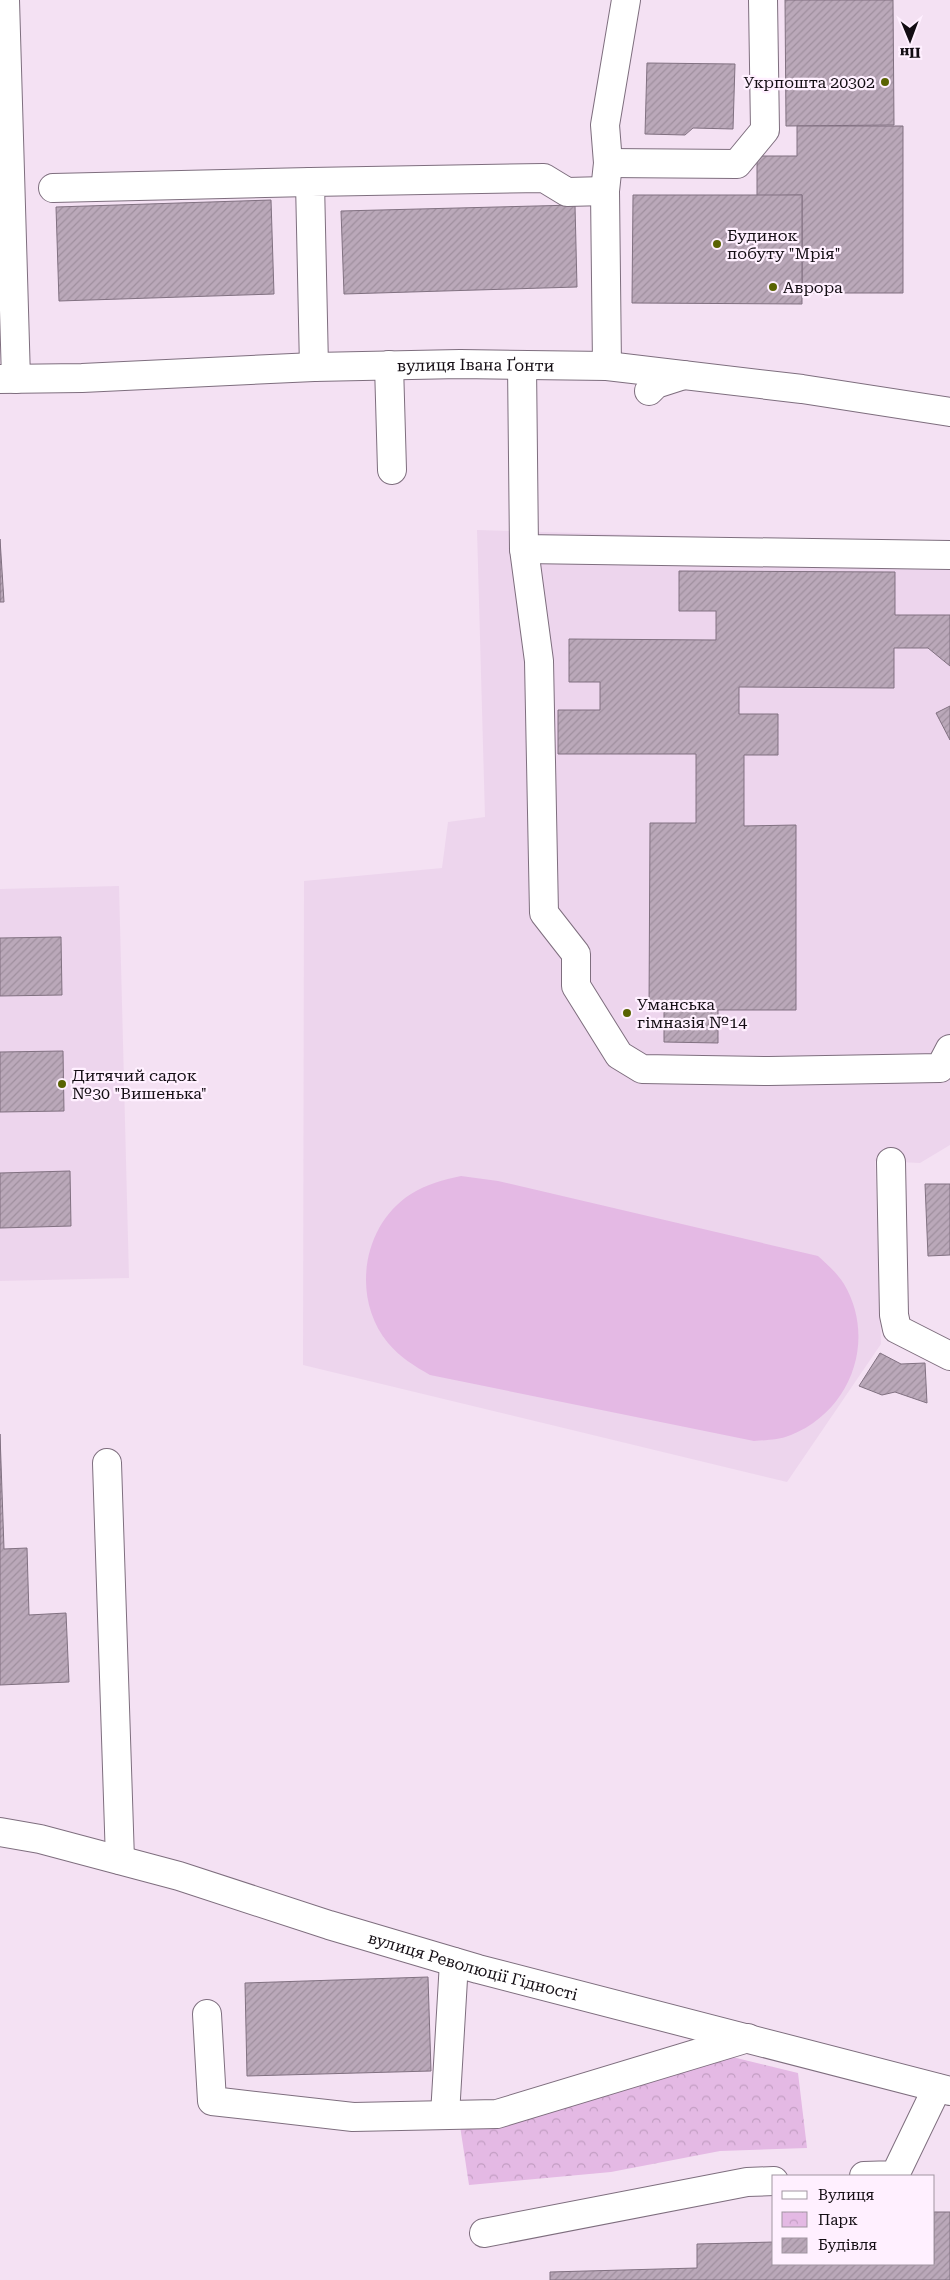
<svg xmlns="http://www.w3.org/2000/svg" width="950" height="2280" font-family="'Roboto Serif',serif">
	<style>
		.built { fill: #edd5ed }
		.park { fill: url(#park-crowns) }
		.garden { fill: #e4b9e4 }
		.building { fill: url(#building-hatch); stroke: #817181 }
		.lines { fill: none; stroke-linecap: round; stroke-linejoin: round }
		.minor-casing { stroke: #7e6e7e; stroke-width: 30 }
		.major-casing { stroke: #7e6e7e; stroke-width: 30 }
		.minor { stroke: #fff; stroke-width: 28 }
		.major { stroke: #fff; stroke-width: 28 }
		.poi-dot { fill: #596302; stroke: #fff0ff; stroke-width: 2 }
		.labels { text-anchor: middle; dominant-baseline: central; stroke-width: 4.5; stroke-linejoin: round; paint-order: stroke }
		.poi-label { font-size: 16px; fill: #130d13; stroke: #fff0ff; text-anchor: start }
		.street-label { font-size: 16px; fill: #130d13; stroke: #fff0ff }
	</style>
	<defs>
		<pattern id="park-crowns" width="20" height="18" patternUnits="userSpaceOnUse" patternTransform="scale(1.25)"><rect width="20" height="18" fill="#e4b9e4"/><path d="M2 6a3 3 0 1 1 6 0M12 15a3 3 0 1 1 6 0" fill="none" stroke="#c39ec3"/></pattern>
		<pattern id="building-hatch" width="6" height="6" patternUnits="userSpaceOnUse" patternTransform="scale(1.25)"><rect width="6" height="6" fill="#baa8b9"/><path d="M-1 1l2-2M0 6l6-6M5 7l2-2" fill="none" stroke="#9f8f9e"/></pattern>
	</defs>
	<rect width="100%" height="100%" fill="#f4e1f3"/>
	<g class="built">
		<path d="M 477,530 L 950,544 L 950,1145 L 920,1163 L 875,1161 L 881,1344 L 787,1482 L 303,1365 L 304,881 L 442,868 L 448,822 L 485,817 Z"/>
		<path d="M 119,886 L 129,1278 L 0,1281 L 0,889 Z"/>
	</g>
	<path class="park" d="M 720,2054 L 798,2073 L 807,2148 L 720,2151 L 611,2172 L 469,2185 L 460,2126 Z"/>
	<path class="garden" d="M 461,1176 L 498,1181 L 818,1256 C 827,1264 837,1273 844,1284 C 877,1340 851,1411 791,1435 C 779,1440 766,1440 754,1441 L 430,1375 C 414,1366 400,1357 388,1343 C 351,1298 362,1225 411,1194 C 427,1184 443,1180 461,1176 Z"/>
	<g class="building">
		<path d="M 785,0 L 893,0 L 894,125 L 786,126 Z"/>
		<path d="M 647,63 L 735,64 L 733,129 L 693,128 L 685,135 L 645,134 Z"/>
		<path d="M 797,126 L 903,126 L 903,293 L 802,293 L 802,195 L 757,196 L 757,156 L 797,156 Z"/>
		<path d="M 633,195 L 802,195 L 802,304 L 632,303 Z"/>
		<path d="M 271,200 L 274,294 L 59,301 L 56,207 Z"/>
		<path d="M 575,205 L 577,287 L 344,294 L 341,211 Z"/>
		<path d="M 0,539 L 4,602 L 0,602 Z"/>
		<path d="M 679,571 L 895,572 L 895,615 L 950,615 L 950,666 L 928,648 L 894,648 L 894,688 L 739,687 L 739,714 L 778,714 L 778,755 L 744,755 L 744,826 L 796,825 L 796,1010 L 718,1010 L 718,1043 L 664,1042 L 664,1009 L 649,1009 L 650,823 L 696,823 L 696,754 L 558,754 L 558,710 L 600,710 L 600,682 L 569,682 L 569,639 L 716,640 L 716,611 L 679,611 Z"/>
		<path d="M 950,706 L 950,740 L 936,713 Z"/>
		<path d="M 61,937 L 62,995 L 0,996 L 0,938 Z"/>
		<path d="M 63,1051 L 64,1111 L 0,1112 L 0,1052 Z"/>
		<path d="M 70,1171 L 71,1226 L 0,1228 L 0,1173 Z"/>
		<path d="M 925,1184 L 950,1184 L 950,1255 L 928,1256 Z"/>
		<path d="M 880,1353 L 901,1364 L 925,1363 L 927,1403 L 895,1392 L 882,1395 L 859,1386 Z"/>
		<path d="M 0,1434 L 4,1549 L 27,1548 L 29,1615 L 66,1613 L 69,1682 L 0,1685 Z"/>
		<path d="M 428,1977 L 431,2071 L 247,2076 L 245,1983 Z"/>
		<path d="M 934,2212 L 950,2212 L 950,2280 L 550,2280 L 550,2272 L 697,2268 L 697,2244 L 774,2242 L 774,2264 L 934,2264 Z"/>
	</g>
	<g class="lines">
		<g class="minor-casing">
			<g id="minor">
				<path d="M 5,0 L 16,379"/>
				<path d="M 608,163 L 737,164 L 765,130 L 763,0"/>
				<path d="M 53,188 L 310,182"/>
				<path d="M 389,365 L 392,470"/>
				<path d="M 522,365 L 524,549 L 950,555"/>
				<path d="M 607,366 L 605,191 L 608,163 L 605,125 L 626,0"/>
				<path d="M 314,367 L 310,182 L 544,178 L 567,192 L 605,191"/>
				<path d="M 649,391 L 656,384 L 684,375"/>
				<path d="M 524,549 L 539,661 L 544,913 L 576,954 L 576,986 L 619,1055 L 642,1069 L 769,1071 L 940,1068 L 950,1049"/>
				<path d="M 891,1162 L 894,1315 L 897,1329 L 950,1356"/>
				<path d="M 107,1463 L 120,1860"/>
				<path id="s1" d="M 0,1832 L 40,1839 L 179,1876 L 329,1925 L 478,1969 L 950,2091"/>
				<path d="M 207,2014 L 212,2101 L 353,2117 L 497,2114 L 748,2038"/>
				<path d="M 445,2115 L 454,1962"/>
				<path d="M 864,2176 L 895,2175 L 937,2088"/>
				<path d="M 484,2233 L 747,2182 L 774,2181"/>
			</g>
		</g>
		<g class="major-casing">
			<g id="major">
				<path id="s2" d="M 0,379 L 82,378 L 314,367 L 460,364 L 607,366 L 802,389 L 950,412"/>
			</g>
		</g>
		<use href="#minor" class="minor"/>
		<use href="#major" class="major"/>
	</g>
	<g class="poi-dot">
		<circle cx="885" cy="82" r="5"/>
		<circle cx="717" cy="244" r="5"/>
		<circle cx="773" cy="287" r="5"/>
		<circle cx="627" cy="1013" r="5"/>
		<circle cx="62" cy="1084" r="5"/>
	</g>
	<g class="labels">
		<g class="poi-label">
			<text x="875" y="82" text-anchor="end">Укрпошта 20302</text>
			<text x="727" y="235">Будинок<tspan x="727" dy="18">побуту "Мрія"</tspan></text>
			<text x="783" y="287">Аврора</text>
			<text x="637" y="1004">Уманська<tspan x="637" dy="18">гімназія №14</tspan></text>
			<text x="72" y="1075">Дитячий садок<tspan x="72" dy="18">№30 "Вишенька"</tspan></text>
		</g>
		<g class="street-label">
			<text stroke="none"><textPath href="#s2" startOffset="476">вулиця Івана Ґонти</textPath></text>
			<text stroke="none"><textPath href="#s1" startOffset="492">вулиця Революції Гідності</textPath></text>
		</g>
	</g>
	<rect x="772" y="2175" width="162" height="90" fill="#fff0ff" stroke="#a195a1"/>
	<rect x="782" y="2191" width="25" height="8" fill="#ffffff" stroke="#a195a1"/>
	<text x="818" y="2200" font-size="15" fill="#130d13">Вулиця</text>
	<rect x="782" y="2212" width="25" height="15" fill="url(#park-crowns)" stroke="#a195a1"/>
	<text x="818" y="2225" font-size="15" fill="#130d13">Парк</text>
	<rect x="782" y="2238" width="25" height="15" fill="url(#building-hatch)" stroke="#a195a1"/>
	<text x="818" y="2250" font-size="15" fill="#130d13">Будівля</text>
	<g transform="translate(910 40) rotate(179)" stroke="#fff0ff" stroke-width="4" paint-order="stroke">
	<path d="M0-4L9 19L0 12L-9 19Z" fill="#130d13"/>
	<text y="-8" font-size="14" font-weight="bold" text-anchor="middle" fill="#130d13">Пн</text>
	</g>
</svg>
